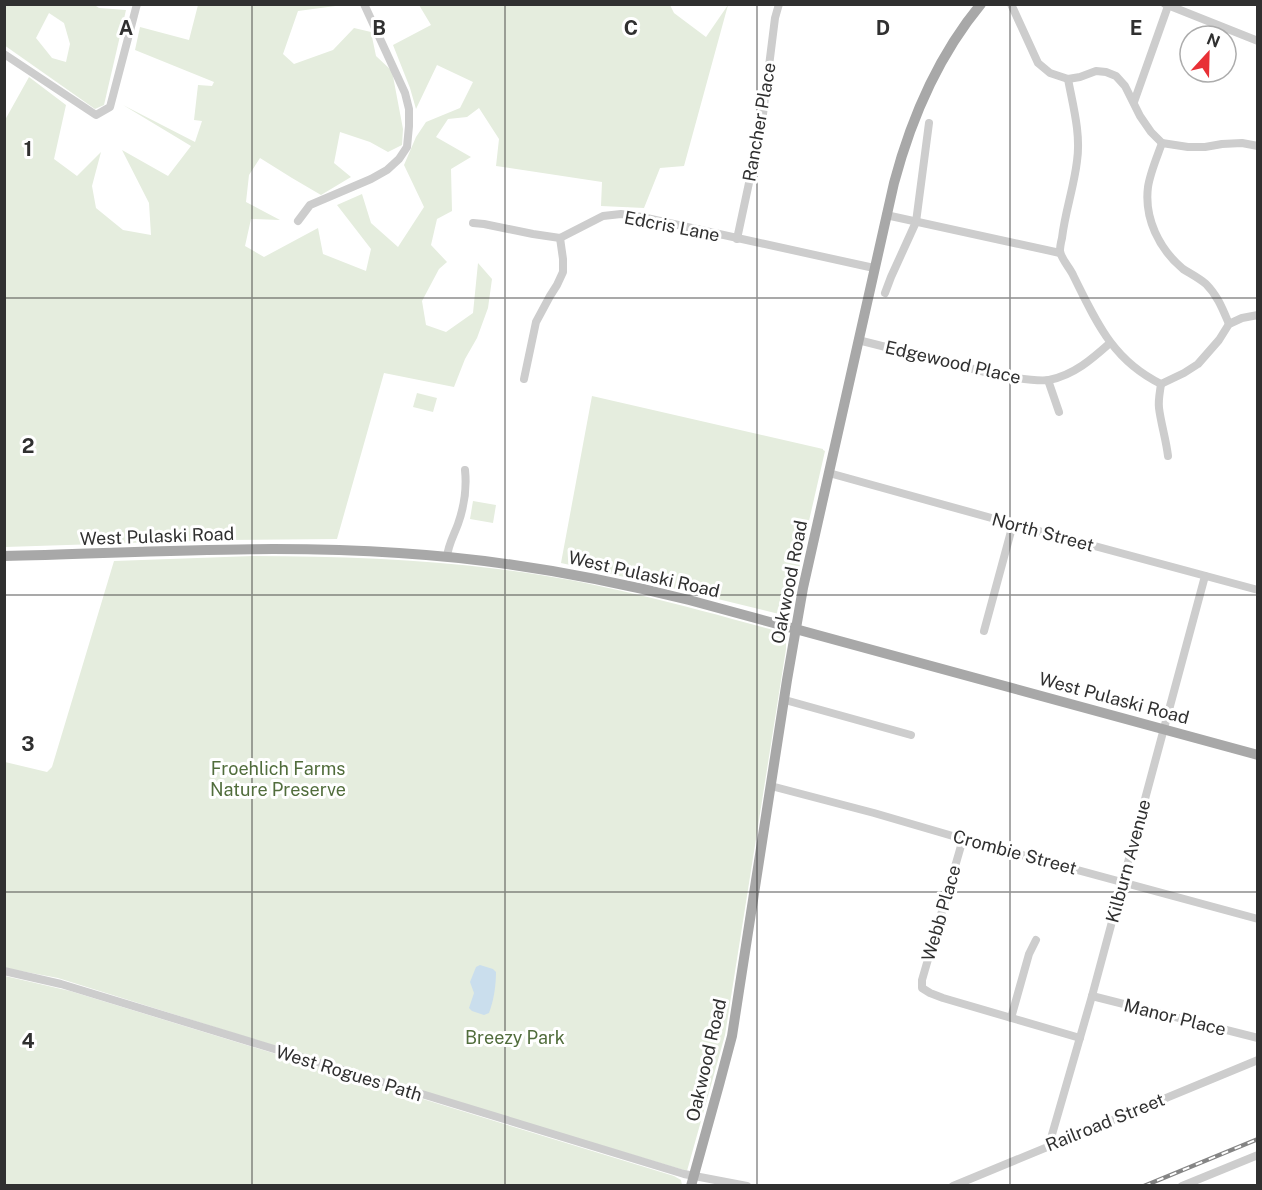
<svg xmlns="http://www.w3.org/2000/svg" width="1262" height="1190" font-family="'Public Sans',sans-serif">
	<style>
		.green { fill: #e5edde; fill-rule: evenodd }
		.water { fill: #cadeed }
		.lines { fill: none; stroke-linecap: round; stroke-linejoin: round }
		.minor { stroke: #cdcdcd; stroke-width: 8 }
		.major { stroke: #a8a8a8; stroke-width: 10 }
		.rail-casing { stroke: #858585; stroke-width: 4.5 }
		.rail { stroke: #fff; stroke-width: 2; stroke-dasharray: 7; stroke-linecap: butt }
		.grid { fill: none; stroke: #303030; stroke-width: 1.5; stroke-opacity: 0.55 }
		.labels { text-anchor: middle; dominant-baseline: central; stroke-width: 6; stroke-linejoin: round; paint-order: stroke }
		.street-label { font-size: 18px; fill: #303030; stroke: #fff }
		.park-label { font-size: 18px; fill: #516d3c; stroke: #fff }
		.grid-label { font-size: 20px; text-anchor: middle; font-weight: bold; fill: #303030; stroke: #fff; stroke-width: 6; stroke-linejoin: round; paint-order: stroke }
	</style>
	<rect width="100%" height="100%" fill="#fff"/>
	<g class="green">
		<path d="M 93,4 L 99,8 L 126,10 L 104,105 L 95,109 L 4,45 L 5,5 ZM 49,13 L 64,23 L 70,44 L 66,62 L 52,58 L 36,38 Z"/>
		<path d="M 285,4 L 286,6 L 289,4 L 343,5 L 298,11 L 283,54 L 294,64 L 333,50 L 354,28 L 371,32 L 376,56 L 392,71 L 403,129 L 402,145 L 388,152 L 370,142 L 340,132 L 334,163 L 351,177 L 321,195 L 292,178 L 260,158 L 249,175 L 246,202 L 280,220 L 251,219 L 245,246 L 264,257 L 318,228 L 323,254 L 366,271 L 371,249 L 337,205 L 362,194 L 371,223 L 398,247 L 424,207 L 404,165 L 416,137 L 426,122 L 460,108 L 473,82 L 437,65 L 416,109 L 410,88 L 393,45 L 431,25 L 419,5 L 670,5 L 674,13 L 706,37 L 728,5 L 684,166 L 660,168 L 644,208 L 601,206 L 602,182 L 496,166 L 499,139 L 479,108 L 467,117 L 448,119 L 436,137 L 471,157 L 451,169 L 452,211 L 437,219 L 431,245 L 447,262 L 439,269 L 422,301 L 426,325 L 446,332 L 473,313 L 478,263 L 492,279 L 488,308 L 477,338 L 465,359 L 454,387 L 384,373 L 337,539 L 222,540 L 5,547 L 5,120 L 29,77 L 66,105 L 54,159 L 77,176 L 101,152 L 92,186 L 96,208 L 123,230 L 151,235 L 149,203 L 122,150 L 168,176 L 191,146 L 123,105 L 195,142 L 202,121 L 194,120 L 198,85 L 212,86 L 214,82 L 135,50 L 140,27 L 189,40 L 198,5 Z"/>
		<path d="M 417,393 L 437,398 L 433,412 L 413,407 Z"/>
		<path d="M 592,396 L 823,449 L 823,450 L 825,451 L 806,534 L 794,595 L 792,596 C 790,605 790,614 779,614 L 656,584 L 561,563 Z"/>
		<path d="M 473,501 L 496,505 L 493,523 L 470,519 Z"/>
		<path d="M 253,556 C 335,556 417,559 498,569 C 593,580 685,606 777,631 L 780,633 L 780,638 L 786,642 L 786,649 L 725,1035 L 687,1171 L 413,1089 L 58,978 L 5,968 L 5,762 L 47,772 L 52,767 L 114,561 Z"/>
		<path d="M 5,976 L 70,991 L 674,1176 L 681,1180 L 682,1185 L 5,1185 Z"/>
	</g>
	<path class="water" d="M 480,965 L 493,969 L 496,972 C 496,985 494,1000 489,1013 L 484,1015 L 472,1011 L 469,1008 L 474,993 L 470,982 L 476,967 Z"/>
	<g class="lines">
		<g class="minor">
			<path d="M 1011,4 L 1038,63 L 1050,73 L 1068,79 L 1080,77 L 1096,71 L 1106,72 L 1116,76 L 1125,86 L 1140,116 L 1151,132 L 1162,143 L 1188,147 L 1205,147 L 1222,144 L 1242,143 L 1258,146"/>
			<path d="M 1165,4 L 1258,41"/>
			<path d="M 4,54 L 96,115 L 110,107 L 137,4"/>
			<path d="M 1068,79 C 1073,106 1081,134 1077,161 C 1074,187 1065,212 1062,238 C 1061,242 1060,247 1060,251 C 1061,259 1070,268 1073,275 C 1096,321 1112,360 1161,384"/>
			<path d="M 1134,102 L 1168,6"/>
			<path d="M 1162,143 C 1157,157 1150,173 1148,187 C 1144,218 1159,249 1183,269 C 1191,274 1199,278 1206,284 C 1218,296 1223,310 1229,324"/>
			<path d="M 886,215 L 1060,253"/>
			<path d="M 298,221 L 310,205 L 371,179 L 387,170 L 399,159 L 407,147 L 409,126 L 409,109 L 405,93 L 364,4"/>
			<path d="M 473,223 L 484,224 L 533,234 L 560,238 L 603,216 L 621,214 L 642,217 L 874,268"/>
			<path d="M 737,239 L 762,122 L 775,18 L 779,4"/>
			<path d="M 885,293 L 891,277 L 916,222 L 929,123"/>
			<path d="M 858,340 L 997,375 C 1011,377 1035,382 1049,380 C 1074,375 1092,359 1110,343"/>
			<path d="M 524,379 L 536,322 L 550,296 L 557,285 L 563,272 L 563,259 L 560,238"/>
			<path d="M 1048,380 L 1059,412"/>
			<path d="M 1161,384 L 1184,373 L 1198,364 L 1219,340 L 1229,324 L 1242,318 L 1258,315"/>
			<path d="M 1161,384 C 1160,392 1158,400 1159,408 C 1161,424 1166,439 1168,456"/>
			<path d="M 829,473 L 1013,524 L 1258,590"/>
			<path d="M 447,557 C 448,545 454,535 458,524 C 464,507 467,489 465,470"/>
			<path d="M 984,631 L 1013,524"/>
			<path d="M 785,700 L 911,735"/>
			<path d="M 771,786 L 874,813 L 963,839 L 1258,919"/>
			<path d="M 963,839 L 922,980 L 922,988 L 930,993 L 943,998 L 1080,1038"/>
			<path d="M 4,971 L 61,984 L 684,1174 L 747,1186"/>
			<path d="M 1092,996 L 1258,1038"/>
			<path d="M 1011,1018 L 1029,954 L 1036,940"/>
			<path d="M 1049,1145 L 1092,996 L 1205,576"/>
			<path d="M 953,1186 L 1258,1060"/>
			<path d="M 1182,1186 L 1258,1155"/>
		</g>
		<g class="major">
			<path d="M 4,556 C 136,553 268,544 399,553 C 497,559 593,576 689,600 L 1258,755"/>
			<path d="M 691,1186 L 719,1085 L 732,1036 L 787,680 L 803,588 L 894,183 C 911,119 938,56 981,4"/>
		</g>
		<g class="rail-casing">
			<path id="rail" d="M 1144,1186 L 1258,1139"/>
		</g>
		<use href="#rail" class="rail"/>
	</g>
	<path class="grid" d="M 252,4 L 252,1186M 505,4 L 505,1186M 757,4 L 757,1186M 1010,4 L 1010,1186M 4,298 L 1258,298M 4,595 L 1258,595M 4,892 L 1258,892"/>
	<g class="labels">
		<g class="street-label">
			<text transform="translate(759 122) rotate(-80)">Rancher Place</text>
			<text transform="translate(672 226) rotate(11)">Edcris Lane</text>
			<text transform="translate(953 362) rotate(13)">Edgewood Place</text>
			<text transform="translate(1043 532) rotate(15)">North Street</text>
			<text transform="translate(157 536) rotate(-2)">West Pulaski Road</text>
			<text transform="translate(644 574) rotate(13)">West Pulaski Road</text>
			<text transform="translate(789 582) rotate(-79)">Oakwood Road</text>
			<text transform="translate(1114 698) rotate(15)">West Pulaski Road</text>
			<text transform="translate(1015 852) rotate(15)">Crombie Street</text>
			<text transform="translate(1128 861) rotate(-75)">Kilburn Avenue</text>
			<text transform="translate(941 913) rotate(-74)">Webb Place</text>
			<text transform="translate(1175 1017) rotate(14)">Manor Place</text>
			<text transform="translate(706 1060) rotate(-77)">Oakwood Road</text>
			<text transform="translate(349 1073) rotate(17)">West Rogues Path</text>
			<text transform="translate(1105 1122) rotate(-22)">Railroad Street</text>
		</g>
		<g class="park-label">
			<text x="278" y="768">Froehlich Farms<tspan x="278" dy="21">Nature Preserve</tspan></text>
			<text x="515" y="1037">Breezy Park</text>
		</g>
	</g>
	<g class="grid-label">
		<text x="126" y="35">A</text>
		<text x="379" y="35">B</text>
		<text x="631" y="35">C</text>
		<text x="883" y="35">D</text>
		<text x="1136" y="35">E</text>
		<text x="28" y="156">1</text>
		<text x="28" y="453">2</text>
		<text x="28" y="751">3</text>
		<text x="28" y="1048">4</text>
	</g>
	<rect width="1262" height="1190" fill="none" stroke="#303030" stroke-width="12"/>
	<g transform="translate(1208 54) rotate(22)"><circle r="28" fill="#ffffff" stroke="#acacac" stroke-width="1.5"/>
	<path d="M0-4.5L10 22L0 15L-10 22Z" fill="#e83036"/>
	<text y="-9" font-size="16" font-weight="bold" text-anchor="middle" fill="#303030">N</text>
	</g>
</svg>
